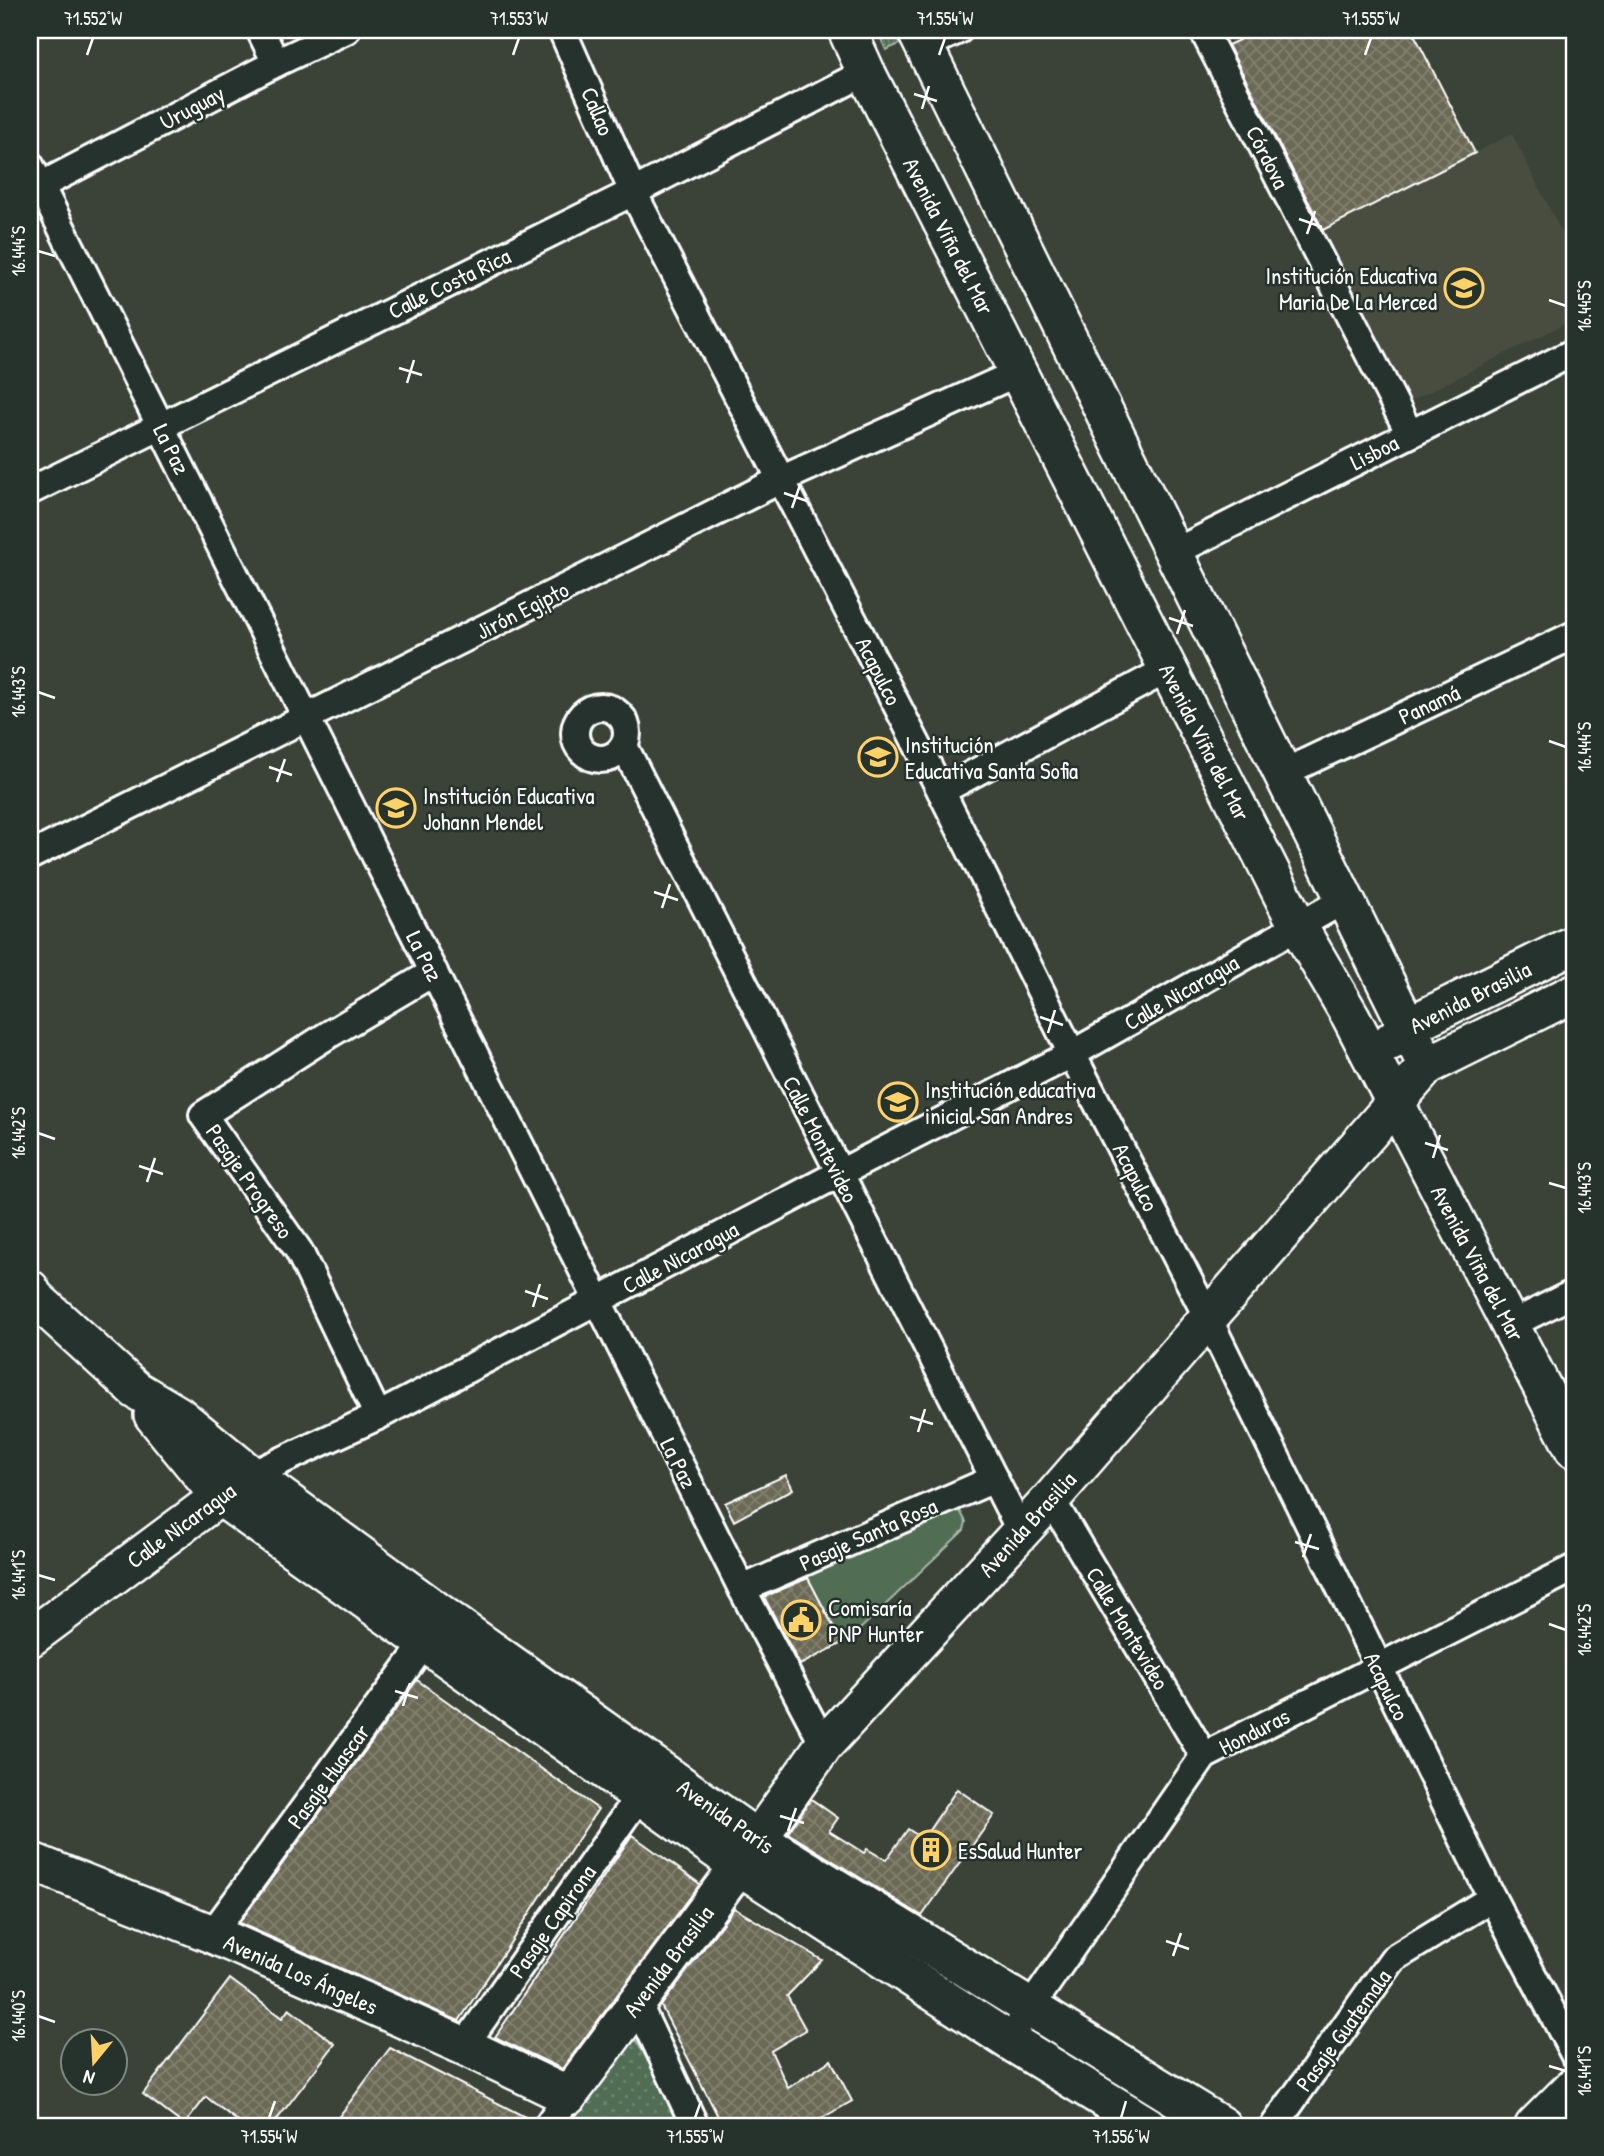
<svg xmlns="http://www.w3.org/2000/svg" width="1604" height="2156" font-family="'Patrick Hand',sans-serif">
	<style>
		.built { fill: #494e41 }
		.grass { fill: url(#grass-tufts); stroke: #a8b6aa; stroke-width: 2 }
		.park { fill: url(#park-dots); stroke: #a8b6aa; stroke-width: 2 }
		.garden { fill: #516e55; stroke: #a8b6aa; stroke-width: 2 }
		.building { fill: url(#building-cross-hatch); stroke: #fff; stroke-width: 2 }
		.lines { fill: none; stroke-linecap: round; stroke-linejoin: round }
		.street-casing { stroke: #fff; stroke-width: 32 }
		.secondary-casing { stroke: #fff; stroke-width: 42 }
		.street { stroke: #26332d; stroke-width: 26 }
		.secondary { stroke: #26332d; stroke-width: 37 }
		.ticks { fill: none; stroke: #fff; stroke-width: 2.5 }
		.labels { text-anchor: middle; dominant-baseline: central; stroke-width: 5; stroke-linejoin: round; paint-order: stroke }
		.street-label { font-size: 23px; fill: #fff; stroke: #26332d }
		.poi-label { font-size: 23px; fill: #fff; stroke: #26332d; text-anchor: start }
		.neatline { fill: none; stroke: #fff; stroke-width: 2.5 }
		.ticks-label { font-size: 18px; text-anchor: middle; fill: #fff }
	</style>
	<defs>
		<pattern id="grass-tufts" width="24" height="20" patternUnits="userSpaceOnUse" patternTransform="scale(1.75)"><rect width="24" height="20" fill="#516e55"/><path d="M3 7l-1-3M5 7V3M7 7l1-3M15 17l-1-3M17 17v-4M19 17l1-3" fill="none" stroke="#6b846e"/></pattern>
		<pattern id="park-dots" width="8" height="8" patternUnits="userSpaceOnUse" patternTransform="scale(1.75)"><rect width="8" height="8" fill="#516e55"/><path d="M2 2h.1M6 6h.1" fill="none" stroke="#6b846e" stroke-width="1.8" stroke-linecap="round"/></pattern>
		<pattern id="building-cross-hatch" width="8" height="8" patternUnits="userSpaceOnUse" patternTransform="scale(1.75)"><rect width="8" height="8" fill="#6b6955"/><path d="M0 0l8 8M0 8l8-8" fill="none" stroke="#81806e"/></pattern>
	</defs>
	<rect width="100%" height="100%" fill="#3b4339"/>
	<filter id="ink" filterUnits="userSpaceOnUse"><feTurbulence type="fractalNoise" baseFrequency=".0143" numOctaves="2"/><feDisplacementMap in="SourceGraphic" scale="14" xChannelSelector="R" yChannelSelector="G"/><feConvolveMatrix kernelMatrix="1 2 1 2 8 2 1 2 1" color-interpolation-filters="sRGB"/></filter>
	<g filter="url(#ink)">
		<path class="built" d="M 1512,134 L 1574,257 L 1574,319 L 1411,401 L 1323,230 Z"/>
		<path class="grass" d="M 877,30 L 894,30 L 900,44 L 886,50 Z"/>
		<path class="park" d="M 630,2041 L 637,2041 L 679,2119 L 677,2126 L 567,2126 Z"/>
		<path class="garden" d="M 951,1494 L 966,1522 L 964,1530 L 855,1634 L 842,1643 L 806,1574 Z"/>
		<g class="building">
			<path d="M 1234,30 L 1412,30 L 1475,153 L 1323,230 L 1228,45 L 1239,40 Z"/>
			<path d="M 786,1475 L 793,1489 L 734,1521 L 725,1503 Z"/>
			<path d="M 808,1578 L 842,1643 L 800,1665 L 764,1597 Z"/>
			<path d="M 417,1680 L 598,1809 L 459,2021 L 239,1923 Z"/>
			<path d="M 957,1789 L 994,1815 L 922,1916 L 788,1833 L 811,1799 L 838,1818 L 829,1831 L 864,1853 L 867,1849 L 886,1860 L 908,1829 L 923,1839 Z"/>
			<path d="M 632,1835 L 700,1884 L 562,2069 L 495,2037 Z"/>
			<path d="M 734,1908 L 822,1960 L 787,1996 L 806,2030 L 771,2051 L 788,2088 L 831,2060 L 852,2101 L 808,2126 L 723,2126 L 661,2006 Z"/>
			<path d="M 230,1979 L 282,2018 L 289,2009 L 335,2044 L 272,2126 L 244,2126 L 206,2097 L 184,2125 L 143,2094 Z"/>
			<path d="M 390,2048 L 533,2121 L 532,2126 L 332,2126 Z"/>
		</g>
		<g class="lines">
			<g class="street-casing">
				<g id="street">
					<path d="M 260,30 L 276,63"/>
					<path d="M 562,30 L 633,192 L 941,791 L 1072,1054 L 1208,1318 L 1492,1898 L 1574,2054"/>
					<path d="M 1203,30 L 1410,434"/>
					<path d="M 924,46 L 959,30"/>
					<path d="M 30,165 L 742,1589 L 824,1745"/>
					<path d="M 40,186 L 276,63 L 346,30"/>
					<path d="M 30,491 L 633,192 L 866,72"/>
					<path d="M 1175,552 L 1574,352"/>
					<circle cx="601" cy="733" r="26"/>
					<path d="M 624,746 L 1021,1532"/>
					<path d="M 1283,773 L 1574,635"/>
					<path d="M 941,791 L 1168,669"/>
					<path d="M 30,856 L 780,480 L 1019,372"/>
					<path d="M 1510,1325 L 1574,1293"/>
					<path d="M 378,1416 L 299,1251 L 203,1115 L 328,1035 L 434,972"/>
					<path d="M 251,1475 L 378,1416 L 838,1174 L 1072,1054 L 1346,899"/>
					<path d="M 1051,1499 L 1204,1756"/>
					<path d="M 742,1589 L 994,1479"/>
					<path d="M 212,1934 L 435,1629"/>
					<path d="M 637,2002 L 695,2126"/>
					<path d="M 1021,2021 L 1204,1756 L 1574,1568"/>
					<path d="M 464,2046 L 640,1795"/>
					<path d="M 547,2126 L 568,2096"/>
					<path d="M 1274,2126 L 1393,1959 L 1492,1898"/>
				</g>
			</g>
			<g class="secondary-casing">
				<g id="secondary">
					<path d="M 847,30 L 866,72 L 1298,926 L 1351,1017 L 1574,1449"/>
					<path d="M 916,30 L 1427,1066"/>
					<path d="M 1391,1041 L 1408,1026 L 1574,944"/>
					<path d="M 30,1289 L 34,1297 L 136,1390 L 178,1415 L 251,1475 L 445,1617 L 757,1839 L 1222,2126"/>
					<path d="M 153,1415 L 219,1496 L 739,1866 L 1008,2040 L 1148,2126"/>
					<path d="M 30,1638 L 238,1483"/>
					<path d="M 30,1861 L 212,1934 L 464,2046 L 568,2096 L 739,1866 L 824,1745 L 1051,1499 L 1427,1066 L 1574,993"/>
					<path d="M 1534,2126 L 1574,2086"/>
				</g>
			</g>
			<use href="#street" class="street"/>
			<use href="#secondary" class="secondary"/>
		</g>
	</g>
	<path class="ticks" d="M 87,55 L 93,38M 513,55 L 519,38M 939,55 L 945,38M 1365,55 L 1371,38M 914,94 L 937,101M 922,109 L 929,86M 1299,219 L 1322,227M 1307,234 L 1315,211M 38,251 L 55,256M 1549,300 L 1566,306M 399,368 L 422,375M 407,383 L 414,360M 784,493 L 807,501M 792,508 L 800,485M 1169,618 L 1193,626M 1177,634 L 1185,610M 38,692 L 55,698M 1549,741 L 1566,747M 269,767 L 292,775M 277,782 L 285,759M 654,892 L 678,900M 662,908 L 670,884M 1040,1017 L 1063,1025M 1048,1033 L 1055,1010M 38,1133 L 55,1139M 1425,1143 L 1448,1150M 1433,1158 L 1440,1135M 139,1166 L 163,1174M 147,1182 L 155,1158M 1549,1183 L 1566,1188M 525,1291 L 548,1299M 533,1307 L 540,1284M 910,1417 L 933,1424M 918,1432 L 925,1409M 1295,1542 L 1319,1549M 1303,1557 L 1311,1534M 38,1575 L 55,1580M 1549,1624 L 1566,1630M 395,1691 L 418,1698M 403,1706 L 410,1683M 780,1816 L 804,1823M 788,1831 L 796,1808M 1166,1941 L 1189,1949M 1173,1956 L 1181,1933M 38,2016 L 55,2022M 1549,2066 L 1566,2071M 269,2118 L 275,2101M 695,2118 L 701,2101M 1121,2118 L 1126,2101"/>
	<defs>
		<g id="school-ring" transform="scale(2.0125)"><circle r="9.5" fill="#26332d" stroke="#ffd166" stroke-width="1.5"/><path d="M0-5L7-2L0 1L-7-2ZM-4 1L0 2.5L4 1V4Q0 6-4 4Z" fill="#ffd166"/></g>
		<g id="civic-ring" transform="scale(2.0125)"><circle r="9.5" fill="#26332d" stroke="#ffd166" stroke-width="1.5"/><path d="M-.6-6.5H3V-4.5H.6V-3L4-1V1h2V6H-6V1h2V-1L-.6-3ZM-1.2 2.5V6h2.4V2.5Z" fill="#ffd166"/></g>
		<g id="building-ring" transform="scale(2.0125)"><circle r="9.5" fill="#26332d" stroke="#ffd166" stroke-width="1.5"/><path d="M-4-6H4V6H1V3H-1V6H-4ZM-2.5-4.3h1.7v1.8h-1.7ZM.8-4.3h1.7v1.8H.8ZM-2.5-1h1.7V.8h-1.7ZM.8-1h1.7V.8H.8Z" fill="#ffd166"/></g>
	</defs>
	<g fill-rule="evenodd">
		<use href="#school-ring" x="1464" y="288"/>
		<use href="#school-ring" x="878" y="757"/>
		<use href="#school-ring" x="396" y="808"/>
		<use href="#school-ring" x="898" y="1102"/>
		<use href="#civic-ring" x="801" y="1620"/>
		<use href="#building-ring" x="931" y="1850"/>
	</g>
	<g class="labels">
		<g class="street-label">
			<text transform="translate(192 107) rotate(-28)">Uruguay</text>
			<text transform="translate(598 111) rotate(67)">Callao</text>
			<text transform="translate(1268 157) rotate(63)">Córdova</text>
			<text transform="translate(949 236) rotate(63)">Avenida Viña del Mar</text>
			<text transform="translate(449 283) rotate(-26)">Calle Costa Rica</text>
			<text transform="translate(172 449) rotate(63)">La Paz</text>
			<text transform="translate(1374 452) rotate(-27)">Lisboa</text>
			<text transform="translate(522 610) rotate(-27)">Jirón Egipto</text>
			<text transform="translate(879 671) rotate(63)">Acapulco</text>
			<text transform="translate(1429 704) rotate(-25)">Panamá</text>
			<text transform="translate(1205 742) rotate(63)">Avenida Viña del Mar</text>
			<text transform="translate(425 956) rotate(63)">La Paz</text>
			<text transform="translate(1181 992) rotate(-30)">Calle Nicaragua</text>
			<text transform="translate(1470 997) rotate(-27)">Avenida Brasilia</text>
			<text transform="translate(821 1139) rotate(63)">Calle Montevideo</text>
			<text transform="translate(1136 1177) rotate(63)">Acapulco</text>
			<text transform="translate(250 1181) rotate(55)">Pasaje Progreso</text>
			<text transform="translate(680 1257) rotate(-28)">Calle Nicaragua</text>
			<text transform="translate(1478 1263) rotate(62)">Avenida Viña del Mar</text>
			<text transform="translate(679 1463) rotate(63)">La Paz</text>
			<text transform="translate(1027 1524) rotate(-48)">Avenida Brasilia</text>
			<text transform="translate(181 1525) rotate(-36)">Calle Nicaragua</text>
			<text transform="translate(868 1534) rotate(-24)">Pasaje Santa Rosa</text>
			<text transform="translate(1128 1628) rotate(59)">Calle Montevideo</text>
			<text transform="translate(1387 1686) rotate(64)">Acapulco</text>
			<text transform="translate(1254 1731) rotate(-27)">Honduras</text>
			<text transform="translate(328 1776) rotate(-54)">Pasaje Huascar</text>
			<text transform="translate(726 1816) rotate(35)">Avenida París</text>
			<text transform="translate(552 1921) rotate(-55)">Pasaje Capirona</text>
			<text transform="translate(668 1961) rotate(-53)">Avenida Brasilia</text>
			<text transform="translate(301 1974) rotate(24)">Avenida Los Ángeles</text>
			<text transform="translate(1343 2030) rotate(-54)">Pasaje Guatemala</text>
		</g>
		<g class="poi-label">
			<text x="1437" y="275" text-anchor="end">Institución Educativa<tspan x="1437" dy="26">Maria De La Merced</tspan></text>
			<text x="905" y="744">Institución<tspan x="905" dy="26">Educativa Santa Sofia</tspan></text>
			<text x="423" y="795">Institución Educativa<tspan x="423" dy="26">Johann Mendel</tspan></text>
			<text x="925" y="1089">Institución educativa<tspan x="925" dy="26">inicial San Andres</tspan></text>
			<text x="828" y="1607">Comisaría<tspan x="828" dy="26">PNP Hunter</tspan></text>
			<text x="958" y="1850">EsSalud Hunter</text>
		</g>
	</g>
	<rect width="1604" height="2156" fill="none" stroke="#26332d" stroke-width="77"/>
	<g transform="translate(94 2062) rotate(198)"><circle r="33" fill="#26332d" stroke="#7d8581" stroke-width="2"/>
	<path d="M0-5L12 26L0 18L-12 26Z" fill="#ffd166"/>
	<text y="-10" font-size="19" font-weight="bold" text-anchor="middle" fill="#ffffff">N</text>
	</g>
	<rect x="38" y="38" width="1528" height="2080" class="neatline"/>
	<g class="ticks-label">
		<text x="93" y="25">71.552°W</text>
		<text x="519" y="25">71.553°W</text>
		<text x="945" y="25">71.554°W</text>
		<text x="1371" y="25">71.555°W</text>
		<text transform="translate(19 251) rotate(-90)" y="6">16.444°S</text>
		<text transform="translate(1585 306) rotate(-90)" y="6">16.445°S</text>
		<text transform="translate(19 692) rotate(-90)" y="6">16.443°S</text>
		<text transform="translate(1585 747) rotate(-90)" y="6">16.444°S</text>
		<text transform="translate(19 1133) rotate(-90)" y="6">16.442°S</text>
		<text transform="translate(1585 1188) rotate(-90)" y="6">16.443°S</text>
		<text transform="translate(19 1575) rotate(-90)" y="6">16.441°S</text>
		<text transform="translate(1585 1630) rotate(-90)" y="6">16.442°S</text>
		<text transform="translate(19 2016) rotate(-90)" y="6">16.440°S</text>
		<text transform="translate(1585 2071) rotate(-90)" y="6">16.441°S</text>
		<text x="269" y="2143">71.554°W</text>
		<text x="695" y="2143">71.555°W</text>
		<text x="1121" y="2143">71.556°W</text>
	</g>
</svg>
